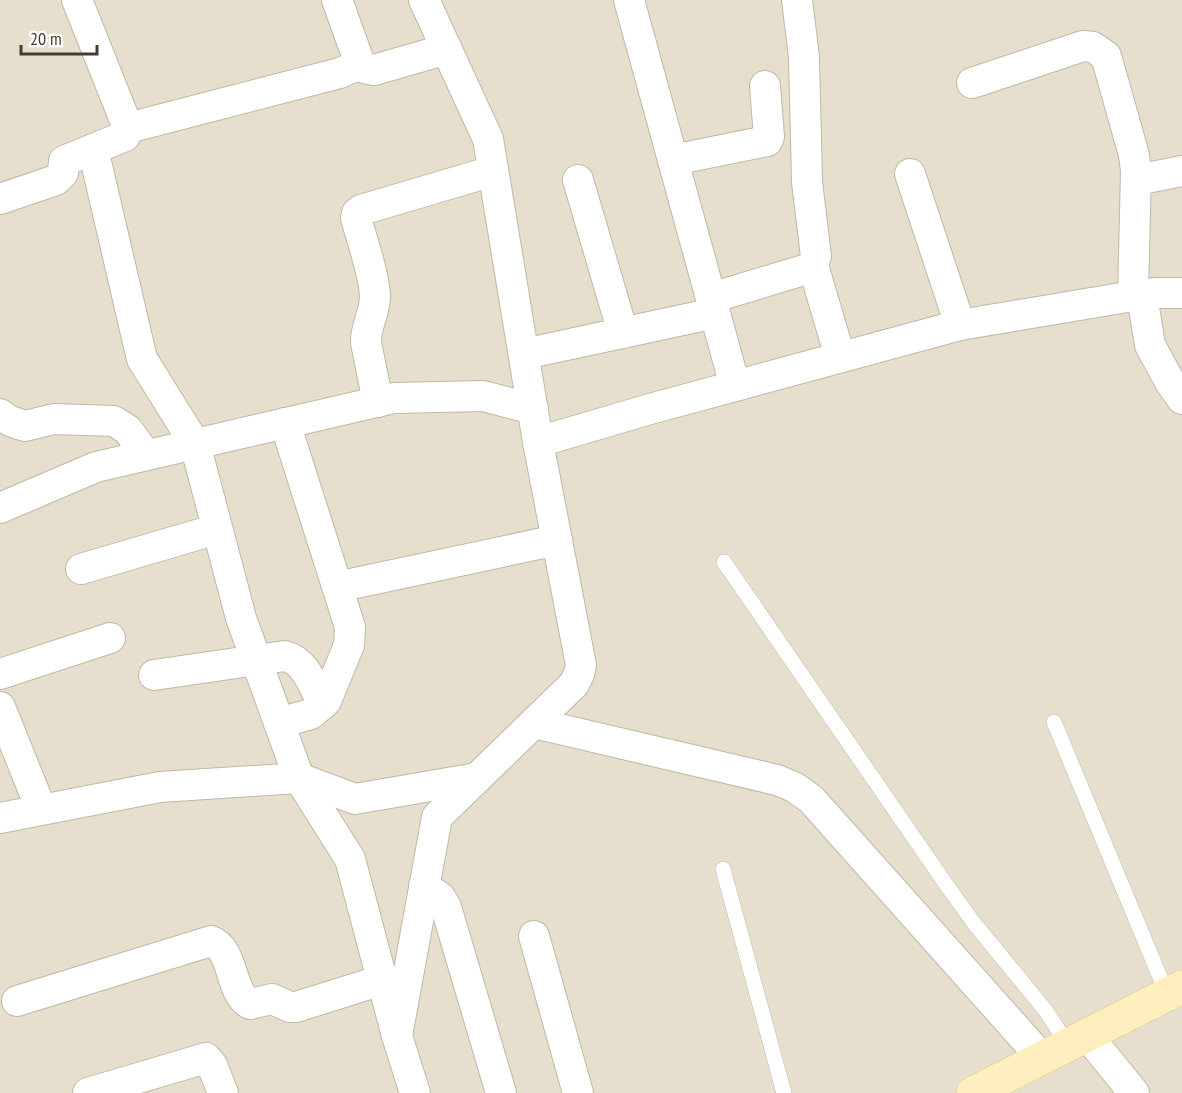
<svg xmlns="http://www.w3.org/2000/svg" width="1182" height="1093" font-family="'PT Sans Narrow',sans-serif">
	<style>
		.residential { fill: #e7dfcd }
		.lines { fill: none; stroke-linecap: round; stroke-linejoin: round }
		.lane-casing { stroke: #c1b7a5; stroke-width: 16 }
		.street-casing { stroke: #c1b7a5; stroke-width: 32 }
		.secondary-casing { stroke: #dbc58b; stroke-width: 34 }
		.lane { stroke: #fff; stroke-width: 15 }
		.street { stroke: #fff; stroke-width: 30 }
		.secondary { stroke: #ffeebe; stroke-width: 33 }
	</style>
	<rect width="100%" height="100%" fill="#f3ede0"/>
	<rect class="residential" x="0" y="0" width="1182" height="1093"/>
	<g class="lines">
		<g class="lane-casing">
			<g id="lane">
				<path d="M 724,562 L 943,880 L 973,922 L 1046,1011 L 1068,1045"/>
				<path d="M 1054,722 L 1167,994"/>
				<path d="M 723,869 L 784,1093"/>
			</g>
		</g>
		<g class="street-casing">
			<g id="street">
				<path d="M 337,0 L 360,64 L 364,68 L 374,70 L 447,49"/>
				<path d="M 629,0 L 735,386"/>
				<path d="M 972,83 L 1083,46 L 1093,47 L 1106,56 L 1134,155 L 1136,171 L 1133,296"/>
				<path d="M 128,128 L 340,73 L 360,64"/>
				<path d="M 93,149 L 142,359 L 195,444 L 394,398 L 483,396 L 533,409"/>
				<path d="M 673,160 L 767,141 L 769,137 L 765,86"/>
				<path d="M 910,174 L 960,325"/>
				<path d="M 578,180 L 623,333"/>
				<path d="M 1137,180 L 1182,171"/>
				<path d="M 0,199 L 56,180 L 63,173 L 64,161 L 125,136 L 128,128 L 77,0"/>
				<path d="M 813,265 L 840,357"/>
				<path d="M 1142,295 L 1150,345 L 1170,382 L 1182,399"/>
				<path d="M 711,298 L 807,269 L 813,265 L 816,256 L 807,182 L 804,57 L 797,0"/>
				<path d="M 524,354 L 715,313"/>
				<path d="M 378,402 L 366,343 C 365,327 375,313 375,296 C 374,274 362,240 356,218 L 357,213 L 361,210 L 493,171"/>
				<path d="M 0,414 L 10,421 L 25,426 L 54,419 L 114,421 L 128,430 L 146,455"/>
				<path d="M 538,442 L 650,409 L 960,325 L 1133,296 L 1157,293 L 1182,293"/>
				<path d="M 0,508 L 96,467 L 195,444 L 241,618 L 299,778 L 350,859 L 397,1036 L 415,1093"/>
				<path d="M 81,569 L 217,529"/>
				<path d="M 337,587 L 557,540"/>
				<path d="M 0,674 L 110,638"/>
				<path d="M 154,675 L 285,656 C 306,661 313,686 323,704"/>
				<path d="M 0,707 L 41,809"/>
				<path d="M 279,723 L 311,714 L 326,701 L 349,645 L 350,627 L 285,423"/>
				<path d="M 534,723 L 777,780 L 794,787 L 811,799 L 1042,1058"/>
				<path d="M 0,818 L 160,787 L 299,778 L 355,799 L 477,778"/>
				<path d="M 424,886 L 440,897 L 446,907 L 501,1093"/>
				<path d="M 534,936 L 578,1093"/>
				<path d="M 17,1001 L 211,941 C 235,950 229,993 250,1004 L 272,999 L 290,1007 L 296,1007 L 382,980"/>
				<path d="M 1087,1035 L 1134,1093"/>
				<path d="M 397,1036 L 437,817 L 574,684 L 579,674 L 581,665 L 538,442 L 488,139 L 424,0"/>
				<path d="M 88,1093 L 206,1058 L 212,1065 L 223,1093"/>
			</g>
		</g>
		<g class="secondary-casing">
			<path id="secondary" d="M 973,1093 L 1182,987"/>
		</g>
		<use href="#lane" class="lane"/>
		<use href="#street" class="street"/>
		<use href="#secondary" class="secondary"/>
	</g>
	<path d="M21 45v9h76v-9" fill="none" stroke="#443c31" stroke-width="3"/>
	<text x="30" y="45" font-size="18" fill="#443c31" stroke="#ffffff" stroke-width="4.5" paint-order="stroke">20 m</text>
</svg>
